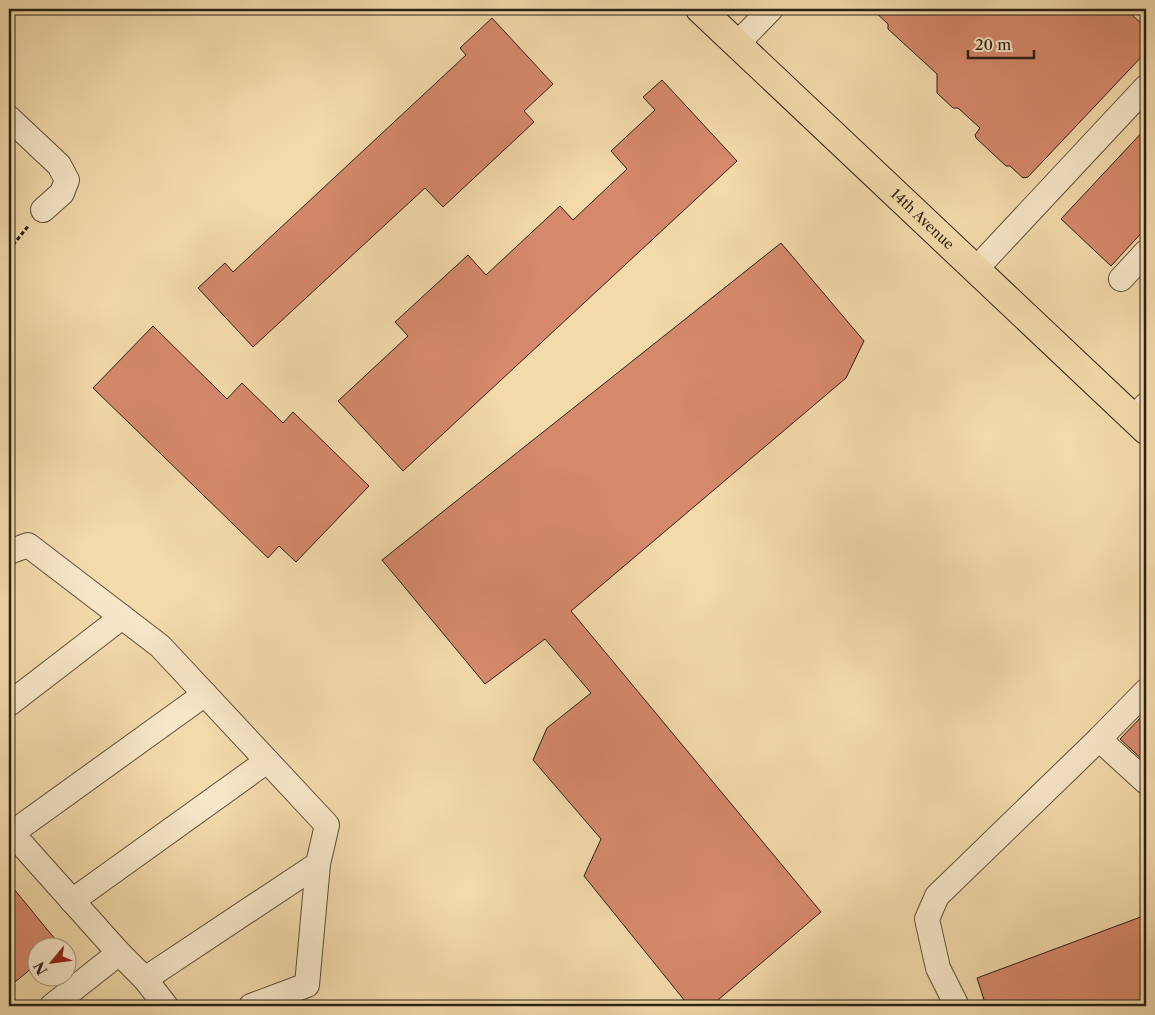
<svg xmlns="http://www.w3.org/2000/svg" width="1155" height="1015" font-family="'Libre Caslon Text',serif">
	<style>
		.building { fill: #d6896c; stroke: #2b2117 }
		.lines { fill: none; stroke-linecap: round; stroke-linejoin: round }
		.minor-casing { stroke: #5d4f3c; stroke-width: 26 }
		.major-casing { stroke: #2b2117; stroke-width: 30 }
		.path { stroke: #2b2117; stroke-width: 3; stroke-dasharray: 4 2.5; stroke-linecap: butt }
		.minor { stroke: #f7e7c8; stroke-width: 24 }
		.major { stroke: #f3daab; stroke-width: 28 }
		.labels { text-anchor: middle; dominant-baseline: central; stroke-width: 4; stroke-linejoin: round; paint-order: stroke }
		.street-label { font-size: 14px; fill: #2b2117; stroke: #f7e7c8 }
	</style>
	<rect width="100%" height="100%" fill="#f3daab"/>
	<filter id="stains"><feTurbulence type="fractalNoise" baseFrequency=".004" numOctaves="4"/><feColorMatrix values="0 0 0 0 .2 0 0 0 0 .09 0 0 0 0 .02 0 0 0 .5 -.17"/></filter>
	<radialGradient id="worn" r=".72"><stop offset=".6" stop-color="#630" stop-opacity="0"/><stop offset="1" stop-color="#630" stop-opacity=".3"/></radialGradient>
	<g class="building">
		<path d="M 872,9 L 1126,9 L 1146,28 L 1146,52 L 1028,177 L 1023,178 L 1010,166 L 1006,166 L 976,138 L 975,135 L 980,128 L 958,108 L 953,108 L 937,93 L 937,74 L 888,29 L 888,24 Z"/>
		<path d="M 492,18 L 553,84 L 524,111 L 534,122 L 443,207 L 425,188 L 253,347 L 198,288 L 225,263 L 233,272 L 466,55 L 460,48 Z"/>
		<path d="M 662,80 L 737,161 L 403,471 L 338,401 L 408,336 L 395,322 L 468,255 L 486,275 L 560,206 L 573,220 L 627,169 L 611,151 L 655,110 L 643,97 Z"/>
		<path d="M 1146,128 L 1146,228 L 1111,266 L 1061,219 Z"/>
		<path d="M 781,243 L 864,341 L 846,378 L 571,611 L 821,912 L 711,1006 L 689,1006 L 584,876 L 601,839 L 533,760 L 547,728 L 591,693 L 545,639 L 485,684 L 382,560 Z"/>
		<path d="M 1146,287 L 1146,300 L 1140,294 Z"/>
		<path d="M 153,326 L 227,399 L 242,383 L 283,423 L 293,412 L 369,486 L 296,562 L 279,546 L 268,558 L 93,388 Z"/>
		<path d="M 1146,712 L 1146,763 L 1120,739 Z"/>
		<path d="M 9,883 L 60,945 L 56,948 L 38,948 L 38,963 L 9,987 Z"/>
		<path d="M 1146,915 L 1146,1006 L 986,1006 L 977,978 Z"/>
	</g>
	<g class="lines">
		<g class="minor-casing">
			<g id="minor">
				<path d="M 737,44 L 771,9"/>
				<path d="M 9,118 L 59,165 L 67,180 L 62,193 L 43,210"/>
				<path d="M 976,269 L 1146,87"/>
				<path d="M 1121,279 L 1146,252"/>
				<path d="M 1134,418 L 1146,405"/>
				<path d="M 9,552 L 28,545 L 160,646 L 327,825 L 318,864 L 145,979 L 119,953 L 9,830"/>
				<path d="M 9,704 L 122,617"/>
				<path d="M 1099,739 L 1146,782"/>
				<path d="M 12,833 L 205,694"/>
				<path d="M 72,901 L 267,761"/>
				<path d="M 145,979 L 166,1006"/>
				<path d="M 52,1006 L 119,953"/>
				<path d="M 251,1006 L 307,985 L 318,864"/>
				<path d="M 957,1006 L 938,968 L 927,919 L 937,896 L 1099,739 L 1146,691"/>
			</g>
		</g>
		<g class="major-casing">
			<g id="major">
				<path id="s1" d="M 700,9 L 1146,430"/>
			</g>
		</g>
		<path class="path" d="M 9,250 L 29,225"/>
		<use href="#minor" class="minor"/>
		<use href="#major" class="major"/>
	</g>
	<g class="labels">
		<g class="street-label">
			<text stroke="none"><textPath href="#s1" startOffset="306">14th Avenue</textPath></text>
		</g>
	</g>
	<rect width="1155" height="1015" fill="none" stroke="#f3daab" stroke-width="30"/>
	<rect x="10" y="10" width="1135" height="995" fill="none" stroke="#2b2117" stroke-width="2.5"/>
	<rect x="15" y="15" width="1125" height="985" fill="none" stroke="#2b2117"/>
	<g transform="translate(52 962) rotate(241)"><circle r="24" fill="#f7e7c8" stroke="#a59881"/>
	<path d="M0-4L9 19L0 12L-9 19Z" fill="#8f2418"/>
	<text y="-8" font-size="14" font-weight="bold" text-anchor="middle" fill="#2b2117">N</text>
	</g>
	<path d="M968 50v8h66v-8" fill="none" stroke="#2b2117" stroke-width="2.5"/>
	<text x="975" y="50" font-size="15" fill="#2b2117" stroke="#f7e7c8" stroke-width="4" paint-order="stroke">20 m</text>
	<rect width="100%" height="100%" filter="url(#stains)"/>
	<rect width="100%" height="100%" fill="url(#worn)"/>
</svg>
